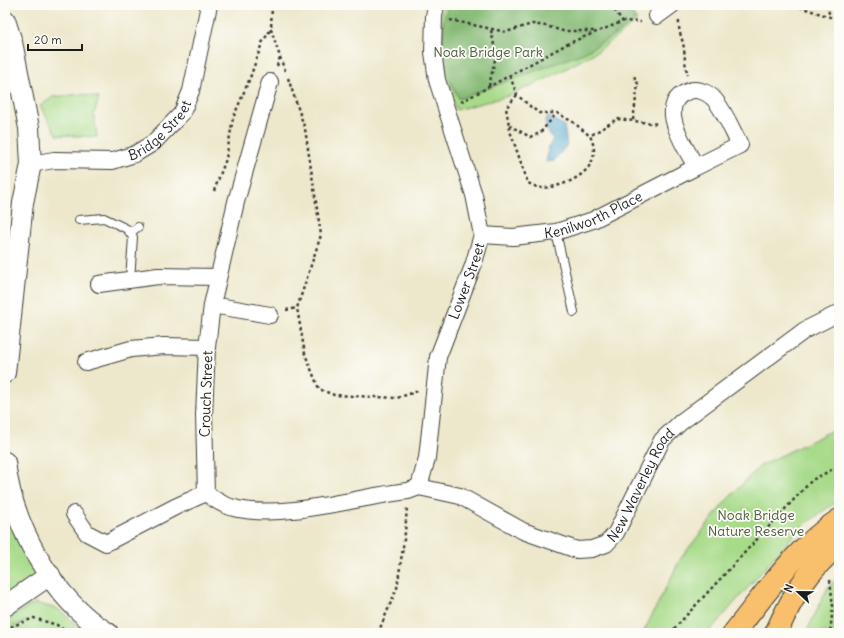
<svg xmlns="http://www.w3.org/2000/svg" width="844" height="638" font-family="Delius,sans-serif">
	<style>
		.green { fill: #a7da89; stroke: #627b52 }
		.forest { fill: #85ba75; stroke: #506b48 }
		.water { fill: #50a6cc; stroke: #366174 }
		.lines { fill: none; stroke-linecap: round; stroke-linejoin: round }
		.service-casing { stroke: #3b3b36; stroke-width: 10 }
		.minor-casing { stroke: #3b3b36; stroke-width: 18 }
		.tertiary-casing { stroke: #3b3b36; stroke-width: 22 }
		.trunk-casing { stroke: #3b3b36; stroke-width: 24 }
		.path { stroke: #3b3b36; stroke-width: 2.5; stroke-dasharray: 3 3; stroke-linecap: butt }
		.service { stroke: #fff; stroke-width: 8 }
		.minor { stroke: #fff; stroke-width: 16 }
		.tertiary { stroke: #fff; stroke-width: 20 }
		.trunk { stroke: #f8bf6c; stroke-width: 22 }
		.labels { text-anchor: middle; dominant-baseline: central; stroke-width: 3.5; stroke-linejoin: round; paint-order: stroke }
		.park-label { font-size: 14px; fill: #4d5e42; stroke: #fdfcf7 }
		.street-label { font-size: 14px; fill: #1c1c1c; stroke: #fdfcf7 }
	</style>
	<rect width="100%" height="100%" fill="#fdfcf7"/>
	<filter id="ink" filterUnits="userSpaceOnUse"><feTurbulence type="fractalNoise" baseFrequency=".025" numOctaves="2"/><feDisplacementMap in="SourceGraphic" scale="8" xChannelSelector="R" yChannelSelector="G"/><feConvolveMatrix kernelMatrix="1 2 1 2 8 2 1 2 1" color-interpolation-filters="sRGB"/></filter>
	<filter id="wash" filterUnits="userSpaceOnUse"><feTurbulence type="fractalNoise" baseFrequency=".012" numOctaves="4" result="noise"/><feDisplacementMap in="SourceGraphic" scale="16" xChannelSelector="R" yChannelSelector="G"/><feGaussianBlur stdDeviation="0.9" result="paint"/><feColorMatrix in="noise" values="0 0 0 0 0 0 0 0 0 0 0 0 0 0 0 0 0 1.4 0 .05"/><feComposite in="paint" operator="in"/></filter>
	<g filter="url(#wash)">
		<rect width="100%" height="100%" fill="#ede8cc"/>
		<g class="green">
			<path d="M 442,5 L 630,5 L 637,21 L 598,51 L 552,76 L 508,96 L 456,110 L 441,67 Z"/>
			<path d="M 82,94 L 99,98 L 94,115 L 97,137 L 57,135 L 40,106 L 53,97 Z"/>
			<path d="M 839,427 L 839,500 L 801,527 L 708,633 L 643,633 L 681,558 L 725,502 L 760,466 Z"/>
			<path d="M 5,478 L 40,580 L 5,610 Z"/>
			<path d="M 839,577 L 839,633 L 806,633 L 828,587 Z"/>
			<path d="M 35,603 L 58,609 L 87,633 L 5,633 L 26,621 L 5,629 L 5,619 Z"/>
		</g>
		<path class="forest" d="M 449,5 L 626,5 L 635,20 L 613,36 L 584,53 L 459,99 C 454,89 447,77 445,67 C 442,51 441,19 449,5 Z"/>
		<path class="water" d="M 548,117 L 564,125 L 567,145 L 554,161 L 546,162 L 549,146 L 553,139 C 548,134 545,127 545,119 Z"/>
	</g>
	<g filter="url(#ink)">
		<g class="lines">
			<g class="service-casing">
				<g id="service">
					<path d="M 79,220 L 104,218 L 127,229 L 133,237 L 130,280"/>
					<path d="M 131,232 L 138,227"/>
					<path d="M 556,232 L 574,312"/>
				</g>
			</g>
			<g class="minor-casing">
				<g id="minor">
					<path d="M 657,16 L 672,5"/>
					<path d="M 270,82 L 236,202 L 212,305 L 207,347 L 204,415 L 206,493 C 216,501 226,507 238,509 C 287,519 357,497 408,491 L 419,487"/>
					<path id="s1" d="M 31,164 L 54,160 L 113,161 L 135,154 L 153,143 L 182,113 L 191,91 L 209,5"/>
					<path id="s2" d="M 482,235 L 513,237 L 556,232 L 593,220 L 696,167 C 685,146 654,103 689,91 C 698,88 709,93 714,99 C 724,110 733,132 740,145 L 696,167"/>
					<path d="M 99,284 L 158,276 L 217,277"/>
					<path d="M 212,305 L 270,315"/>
					<path d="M 86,362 L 131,349 L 164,346 L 207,347"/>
					<path id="s3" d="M 419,487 L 460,496 L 523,531 L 577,550 L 592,549 L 606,544 L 616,533 L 662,440 L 681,422 L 805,330 L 839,313"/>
					<path id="s4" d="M 419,487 L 427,458 L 438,357 L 473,266 L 482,235 L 474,195 L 437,80 L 433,52 L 434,16 L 436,5"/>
					<path d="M 74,514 L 87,533 L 106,543 L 175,507 L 206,493"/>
				</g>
			</g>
			<g class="tertiary-casing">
				<g id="tertiary">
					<path d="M 5,20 L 12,42 L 29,128 L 31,164 L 23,203 L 5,373"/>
					<path d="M 5,462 C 12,525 53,600 108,633"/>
					<path d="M 5,606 L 50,575"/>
				</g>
			</g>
			<g class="trunk-casing">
				<g id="trunk">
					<path d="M 734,633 C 766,593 795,549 839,520"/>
					<path d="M 776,633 C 793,595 807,571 839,544"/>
				</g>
			</g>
			<g class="path">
				<path d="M 272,5 L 271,29 L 280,57 L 277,66"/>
				<path d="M 611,5 L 623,22"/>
				<path d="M 794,5 L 839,20"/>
				<path d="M 827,5 L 830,17"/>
				<path d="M 450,20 L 506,32 L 532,24 L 546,26 L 563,31 L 596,31"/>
				<path d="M 679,21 C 678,32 683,39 684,49 C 685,59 685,66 688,75"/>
				<path d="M 280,57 L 286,74"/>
				<path d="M 510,76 L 517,95 L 531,107 L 539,113 L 557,113 L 573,122 L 590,136"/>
				<path d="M 288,78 L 305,129 L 321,235 L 297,308 L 305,354 L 319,389 L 334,395 L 397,398 L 418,391"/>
				<path d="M 489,86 L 496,55 L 491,30"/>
				<path d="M 517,95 L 506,108 L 510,131 L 528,183 C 532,185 538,188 543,188 C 570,186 606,168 590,136 L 617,119 L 659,124"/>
				<path d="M 461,102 L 569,43 L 624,21 L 641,22"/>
				<path d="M 633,120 L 638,84 L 634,76"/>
				<path d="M 509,125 L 530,137 L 540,133 L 556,114"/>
				<path d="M 214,191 L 226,159 L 233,118 L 250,78 L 262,43 L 271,29"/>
				<path d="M 286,310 L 297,308"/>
				<path d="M 830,580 L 833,606 L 830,633"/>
				<path d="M 5,629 L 34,618 L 57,625 L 68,633"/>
				<path d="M 378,633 L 397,588 L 405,533 L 407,507"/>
				<path d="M 670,633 L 812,480 L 839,466"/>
			</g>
			<use href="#service" class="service"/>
			<use href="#minor" class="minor"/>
			<use href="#tertiary" class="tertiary"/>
			<use href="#trunk" class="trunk"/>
		</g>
	</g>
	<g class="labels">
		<g class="park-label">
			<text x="488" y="52">Noak Bridge Park</text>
			<text x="756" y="515">Noak Bridge<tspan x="756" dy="16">Nature Reserve</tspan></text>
		</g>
		<g class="street-label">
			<text stroke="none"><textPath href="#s1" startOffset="140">Bridge Street</textPath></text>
			<text stroke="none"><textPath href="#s2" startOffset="115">Kenilworth Place</textPath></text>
			<text stroke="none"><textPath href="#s4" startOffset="213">Lower Street</textPath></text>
			<text transform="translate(206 394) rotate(-88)">Crouch Street</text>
			<text stroke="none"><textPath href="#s3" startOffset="270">New Waverley Road</textPath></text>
		</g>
	</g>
	<rect width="844" height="638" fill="none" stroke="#fdfcf7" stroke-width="20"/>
	<g transform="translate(798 592) rotate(292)" stroke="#fdfcf7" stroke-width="3" paint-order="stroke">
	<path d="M0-3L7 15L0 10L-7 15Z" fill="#1c1c1c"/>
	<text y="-6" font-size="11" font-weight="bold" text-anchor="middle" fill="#1c1c1c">N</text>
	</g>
	<path d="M28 44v6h54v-6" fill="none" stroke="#1c1c1c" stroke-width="2"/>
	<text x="34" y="44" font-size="12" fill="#1c1c1c" stroke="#fdfcf7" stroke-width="3" paint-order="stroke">20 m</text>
</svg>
